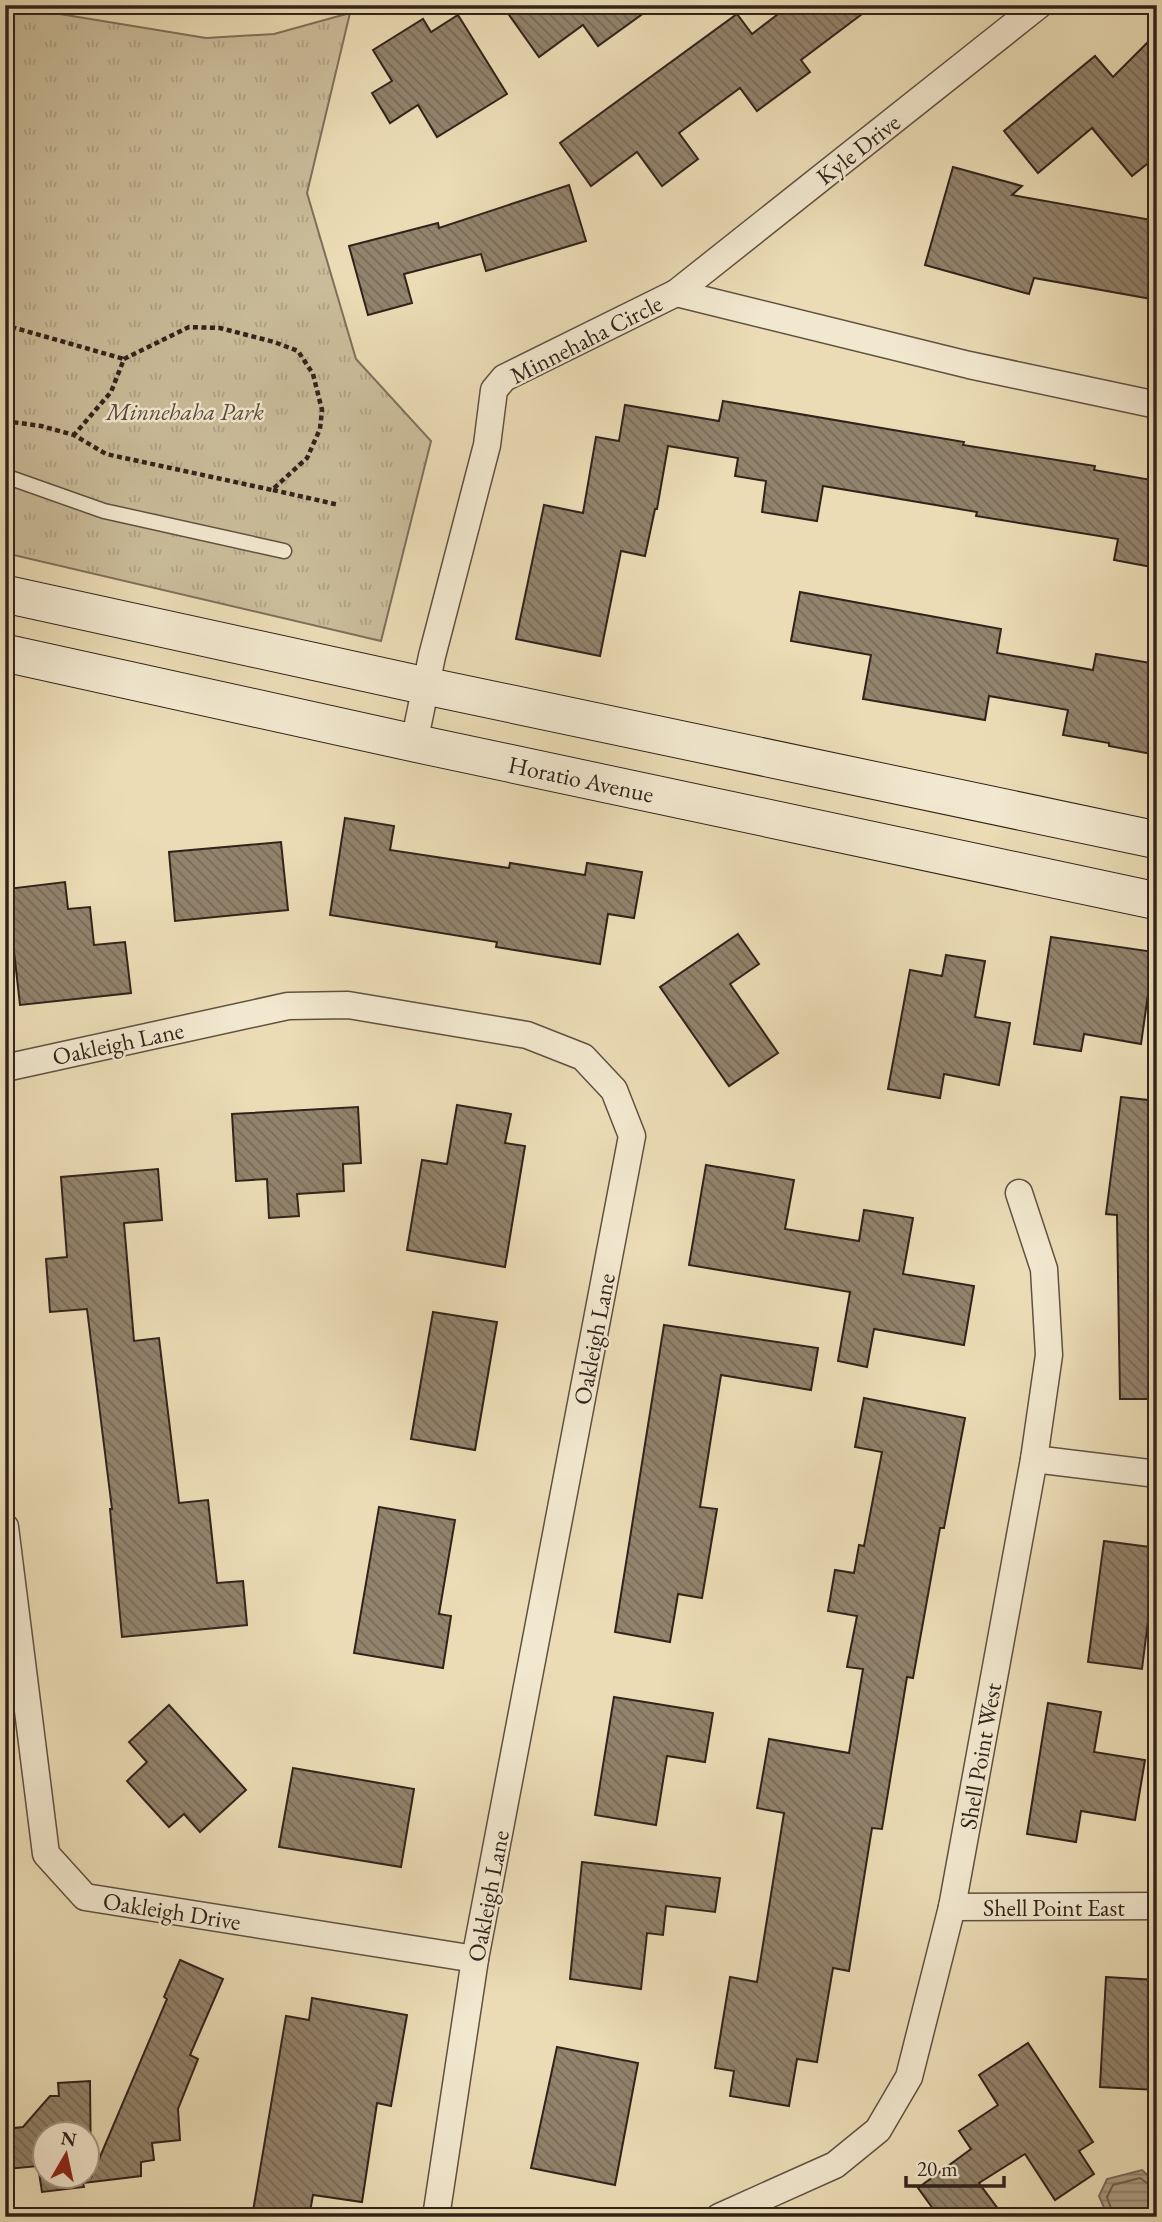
<svg xmlns="http://www.w3.org/2000/svg" width="1162" height="2222" font-family="'EB Garamond',serif">
	<style>
		.park { fill: url(#park-tufts); stroke: #7e705c; stroke-width: 2 }
		.water { fill: url(#water-rules); stroke: #7b6c59; stroke-width: 2 }
		.lines { fill: none; stroke-linecap: round; stroke-linejoin: round }
		.shore { stroke: #6e604e; stroke-width: 2 }
		.building { fill: url(#building-back-hatch); stroke: #31231c; stroke-width: 2; fill-rule: evenodd }
		.lane-casing { stroke: #605142; stroke-width: 17 }
		.street-casing { stroke: #605142; stroke-width: 29 }
		.secondary-casing { stroke: #31231c; stroke-width: 39 }
		.path { stroke: #31231c; stroke-width: 4.5; stroke-dasharray: 5 3.5; stroke-linecap: butt }
		.lane { stroke: #f2e8cf; stroke-width: 14 }
		.street { stroke: #f2e8cf; stroke-width: 26 }
		.secondary { stroke: #f2e8cf; stroke-width: 37 }
		.labels { text-anchor: middle; dominant-baseline: central; stroke-width: 5; stroke-linejoin: round; paint-order: stroke }
		.street-label { font-size: 24px; fill: #31231c; stroke: #f2e8cf }
		.park-label { font-size: 24px; font-style: italic; fill: #584a3c; stroke: #f2e8cf }
	</style>
	<defs>
		<pattern id="park-tufts" width="24" height="20" patternUnits="userSpaceOnUse" patternTransform="scale(1.75)"><rect width="24" height="20" fill="#cbbd9b"/><path d="M3 7l-1-3M5 7V3M7 7l1-3M15 17l-1-3M17 17v-4M19 17l1-3" fill="none" stroke="#afa285"/></pattern>
		<pattern id="water-rules" width="6" height="5" patternUnits="userSpaceOnUse" patternTransform="scale(1.75)"><rect width="6" height="5" fill="#ac9d81"/><path d="M0 2.5h6" fill="none" stroke="#8d8069"/></pattern>
		<pattern id="building-back-hatch" width="6" height="6" patternUnits="userSpaceOnUse" patternTransform="scale(1.75)"><rect width="6" height="6" fill="#92836c"/><path d="M-1 5l2 2M0 0l6 6M5-1l2 2" fill="none" stroke="#786b58"/></pattern>
	</defs>
	<rect width="100%" height="100%" fill="#ebdcb5"/>
	<filter id="stains"><feTurbulence type="fractalNoise" baseFrequency=".00286" numOctaves="4"/><feColorMatrix values="0 0 0 0 .2 0 0 0 0 .09 0 0 0 0 .02 0 0 0 .5 -.17"/></filter>
	<radialGradient id="worn" r=".72"><stop offset=".6" stop-color="#630" stop-opacity="0"/><stop offset="1" stop-color="#630" stop-opacity=".3"/></radialGradient>
	<path class="park" d="M 5,5 L 206,38 L 274,34 L 350,13 L 307,193 L 356,359 L 431,441 L 381,641 L 5,553 Z"/>
	<path class="water" d="M 1142,2170 L 1157,2184 L 1157,2217 L 1108,2217 L 1099,2196 L 1107,2179 Z"/>
	<g class="lines">
		<path class="shore" d="M 1114,2217 L 1107,2197 L 1113,2185 L 1140,2178 L 1151,2186 L 1157,2187"/>
	</g>
	<g class="building">
		<path d="M 502,5 L 655,5 L 598,46 L 583,25 L 539,57 Z"/>
		<path d="M 790,5 L 874,5 L 801,60 L 810,72 L 757,111 L 740,88 L 679,133 L 698,159 L 662,186 L 637,152 L 591,186 L 560,143 L 737,14 L 752,34 Z"/>
		<path d="M 458,15 L 507,94 L 437,137 L 418,105 L 390,123 L 372,93 L 392,81 L 373,50 L 423,19 L 431,32 Z"/>
		<path d="M 1157,33 L 1157,156 L 1132,176 L 1092,128 L 1038,173 L 1004,131 L 1095,56 L 1113,77 Z"/>
		<path d="M 953,167 L 1022,186 L 1012,195 L 1157,221 L 1157,300 L 1034,278 L 1029,294 L 925,265 Z"/>
		<path d="M 569,185 L 586,241 L 486,271 L 481,254 L 404,274 L 412,303 L 368,315 L 349,246 L 438,223 L 439,228 Z"/>
		<path d="M 723,401 L 964,442 L 963,445 L 1095,466 L 1094,470 L 1157,481 L 1157,568 L 1114,560 L 1118,539 L 976,516 L 977,512 L 823,486 L 817,521 L 762,512 L 766,481 L 735,476 L 738,458 L 668,446 L 657,509 L 655,509 L 645,556 L 621,551 L 600,656 L 516,639 L 544,505 L 583,513 L 596,437 L 619,441 L 625,405 L 719,421 Z"/>
		<path d="M 800,592 L 1001,629 L 997,653 L 1093,670 L 1096,654 L 1157,664 L 1157,755 L 1109,746 L 1109,743 L 1063,735 L 1068,710 L 989,696 L 985,720 L 863,699 L 871,655 L 791,641 Z"/>
		<path d="M 345,818 L 394,826 L 390,850 L 509,868 L 510,863 L 585,875 L 587,863 L 642,872 L 634,918 L 608,914 L 600,964 L 496,947 L 497,942 L 330,915 Z"/>
		<path d="M 281,842 L 288,910 L 175,921 L 169,852 Z"/>
		<path d="M 65,882 L 68,909 L 90,907 L 94,945 L 125,942 L 131,993 L 20,1005 L 7,889 Z"/>
		<path d="M 738,934 L 759,964 L 730,984 L 778,1053 L 729,1086 L 660,987 Z"/>
		<path d="M 1051,937 L 1154,952 L 1141,1044 L 1084,1034 L 1081,1051 L 1034,1044 Z"/>
		<path d="M 946,955 L 985,961 L 975,1017 L 1010,1023 L 999,1085 L 944,1074 L 940,1098 L 888,1089 L 910,970 L 942,976 Z"/>
		<path d="M 1121,1097 L 1157,1101 L 1157,1399 L 1120,1399 L 1117,1215 L 1106,1214 Z"/>
		<path d="M 457,1105 L 511,1114 L 505,1143 L 525,1146 L 505,1267 L 407,1250 L 422,1160 L 447,1164 Z"/>
		<path d="M 358,1107 L 361,1163 L 343,1164 L 344,1191 L 297,1194 L 299,1216 L 269,1218 L 267,1179 L 236,1181 L 232,1114 Z"/>
		<path d="M 706,1165 L 794,1180 L 785,1229 L 859,1241 L 864,1210 L 913,1218 L 903,1274 L 974,1286 L 964,1345 L 874,1329 L 867,1367 L 838,1361 L 850,1292 L 689,1265 Z"/>
		<path d="M 158,1169 L 162,1220 L 124,1223 L 134,1341 L 159,1338 L 179,1503 L 208,1500 L 217,1583 L 243,1581 L 247,1625 L 122,1637 L 110,1509 L 112,1509 L 87,1309 L 50,1312 L 46,1259 L 67,1257 L 61,1177 Z"/>
		<path d="M 433,1312 L 497,1322 L 475,1450 L 411,1439 Z"/>
		<path d="M 664,1325 L 818,1348 L 811,1390 L 721,1375 L 700,1507 L 717,1509 L 702,1598 L 678,1594 L 670,1642 L 615,1632 Z"/>
		<path d="M 864,1398 L 965,1418 L 944,1528 L 940,1528 L 913,1678 L 907,1677 L 882,1829 L 872,1828 L 849,1971 L 833,1968 L 817,2062 L 797,2059 L 789,2106 L 730,2096 L 734,2071 L 715,2068 L 730,1977 L 757,1982 L 784,1813 L 757,1808 L 769,1739 L 849,1753 L 863,1669 L 847,1667 L 857,1616 L 828,1611 L 835,1570 L 854,1573 L 859,1545 L 864,1546 L 882,1452 L 855,1447 Z"/>
		<path d="M 379,1507 L 455,1520 L 439,1614 L 451,1616 L 443,1668 L 354,1653 Z"/>
		<path d="M 1104,1541 L 1157,1548 L 1157,1622 L 1148,1621 L 1142,1669 L 1088,1662 Z"/>
		<path d="M 614,1697 L 713,1713 L 705,1762 L 667,1756 L 656,1825 L 595,1815 Z"/>
		<path d="M 1048,1703 L 1101,1712 L 1094,1752 L 1145,1760 L 1135,1820 L 1081,1811 L 1076,1842 L 1027,1834 Z"/>
		<path d="M 169,1705 L 246,1790 L 200,1832 L 184,1814 L 169,1827 L 127,1781 L 147,1762 L 129,1742 Z"/>
		<path d="M 293,1768 L 414,1789 L 401,1867 L 279,1847 Z"/>
		<path d="M 582,1862 L 720,1878 L 715,1912 L 666,1906 L 663,1935 L 647,1933 L 641,1989 L 570,1979 Z"/>
		<path d="M 180,1960 L 223,1979 L 190,2055 L 198,2059 L 178,2109 L 180,2140 L 152,2143 L 154,2160 L 141,2162 L 141,2176 L 83,2183 L 84,2187 L 42,2192 L 38,2166 L 7,2169 L 5,2129 L 23,2127 L 50,2096 L 59,2096 L 58,2083 L 90,2081 L 91,2178 L 167,1999 L 164,1997 ZM 46,2134 L 88,2134 L 88,2176 L 46,2176 Z"/>
		<path d="M 1106,1977 L 1156,1980 L 1157,2090 L 1100,2087 Z"/>
		<path d="M 312,1998 L 407,2015 L 391,2106 L 377,2103 L 362,2202 L 313,2195 L 309,2217 L 252,2217 L 286,2016 L 309,2020 Z"/>
		<path d="M 1028,2043 L 1093,2142 L 1079,2151 L 1094,2174 L 1055,2200 L 1025,2154 L 979,2183 L 1004,2217 L 939,2217 L 918,2188 L 971,2149 L 959,2131 L 998,2105 L 979,2075 Z"/>
		<path d="M 557,2047 L 638,2063 L 615,2185 L 531,2168 Z"/>
	</g>
	<g class="lines">
		<g class="lane-casing">
			<path id="lane" d="M 5,476 L 104,511 L 284,551"/>
		</g>
		<g class="street-casing">
			<g id="street">
				<path d="M 676,293 L 969,365 L 1157,405"/>
				<path d="M 414,743 L 432,656 L 487,445 L 494,390 L 504,378 L 676,293 L 1039,5"/>
				<path d="M 5,1068 L 288,1006 L 348,1005 L 527,1035 L 583,1057 L 614,1090 L 632,1136 L 475,1959 L 436,2217"/>
				<path d="M 1034,1459 L 1157,1474"/>
				<path d="M 5,1527 L 46,1854 L 85,1897 L 475,1959"/>
				<path d="M 952,1907 L 1157,1906"/>
				<path d="M 719,2217 L 835,2165 L 878,2130 L 909,2077 L 952,1907 L 1034,1459 L 1049,1355 L 1044,1269 L 1019,1193"/>
			</g>
		</g>
		<g class="secondary-casing">
			<g id="secondary">
				<path d="M 5,594 L 426,686 L 1157,840"/>
				<path d="M 5,653 L 414,743 L 1157,901"/>
			</g>
		</g>
		<g class="path">
			<path d="M 5,102 C 13,130 17,154 5,181"/>
			<path d="M 5,322 L 8,326 L 124,359"/>
			<path d="M 5,421 L 41,426 L 74,435 L 106,454 L 272,490 L 307,458 L 320,429 L 322,410 L 313,374 L 298,351 L 274,342 L 220,328 L 189,327 L 124,359 L 111,392 L 74,435"/>
			<path d="M 273,490 L 339,505"/>
		</g>
		<use href="#lane" class="lane"/>
		<use href="#street" class="street"/>
		<use href="#secondary" class="secondary"/>
	</g>
	<g class="labels">
		<g class="street-label">
			<text transform="translate(858 149) rotate(-38)">Kyle Drive</text>
			<text transform="translate(586 339) rotate(-27)">Minnehaha Circle</text>
			<text transform="translate(581 779) rotate(12)">Horatio Avenue</text>
			<text transform="translate(118 1043) rotate(-12)">Oakleigh Lane</text>
			<text transform="translate(594 1339) rotate(-79)">Oakleigh Lane</text>
			<text transform="translate(980 1756) rotate(-80)">Shell Point West</text>
			<text transform="translate(488 1896) rotate(-79)">Oakleigh Lane</text>
			<text x="1054" y="1907">Shell Point East</text>
			<text transform="translate(172 1911) rotate(9)">Oakleigh Drive</text>
		</g>
		<g class="park-label">
			<text x="185" y="411">Minnehaha Park</text>
		</g>
	</g>
	<rect width="1162" height="2222" fill="none" stroke="#ebdcb5" stroke-width="28"/>
	<rect x="7" y="7" width="1148" height="2208" fill="none" stroke="#31231c" stroke-width="3.5"/>
	<rect x="14" y="14" width="1134" height="2194" fill="none" stroke="#31231c" stroke-width="2"/>
	<g transform="translate(66 2155) rotate(9)"><circle r="33" fill="#f2e8cf" stroke="#a59987" stroke-width="2"/>
	<path d="M0-5L12 26L0 18L-12 26Z" fill="#8f2418"/>
	<text y="-10" font-size="19" font-weight="bold" text-anchor="middle" fill="#31231c">N</text>
	</g>
	<path d="M906 2176v10h98v-10" fill="none" stroke="#31231c" stroke-width="3.5"/>
	<text x="917" y="2176" font-size="21" fill="#31231c" stroke="#f2e8cf" stroke-width="5" paint-order="stroke">20 m</text>
	<rect width="100%" height="100%" filter="url(#stains)"/>
	<rect width="100%" height="100%" fill="url(#worn)"/>
</svg>
